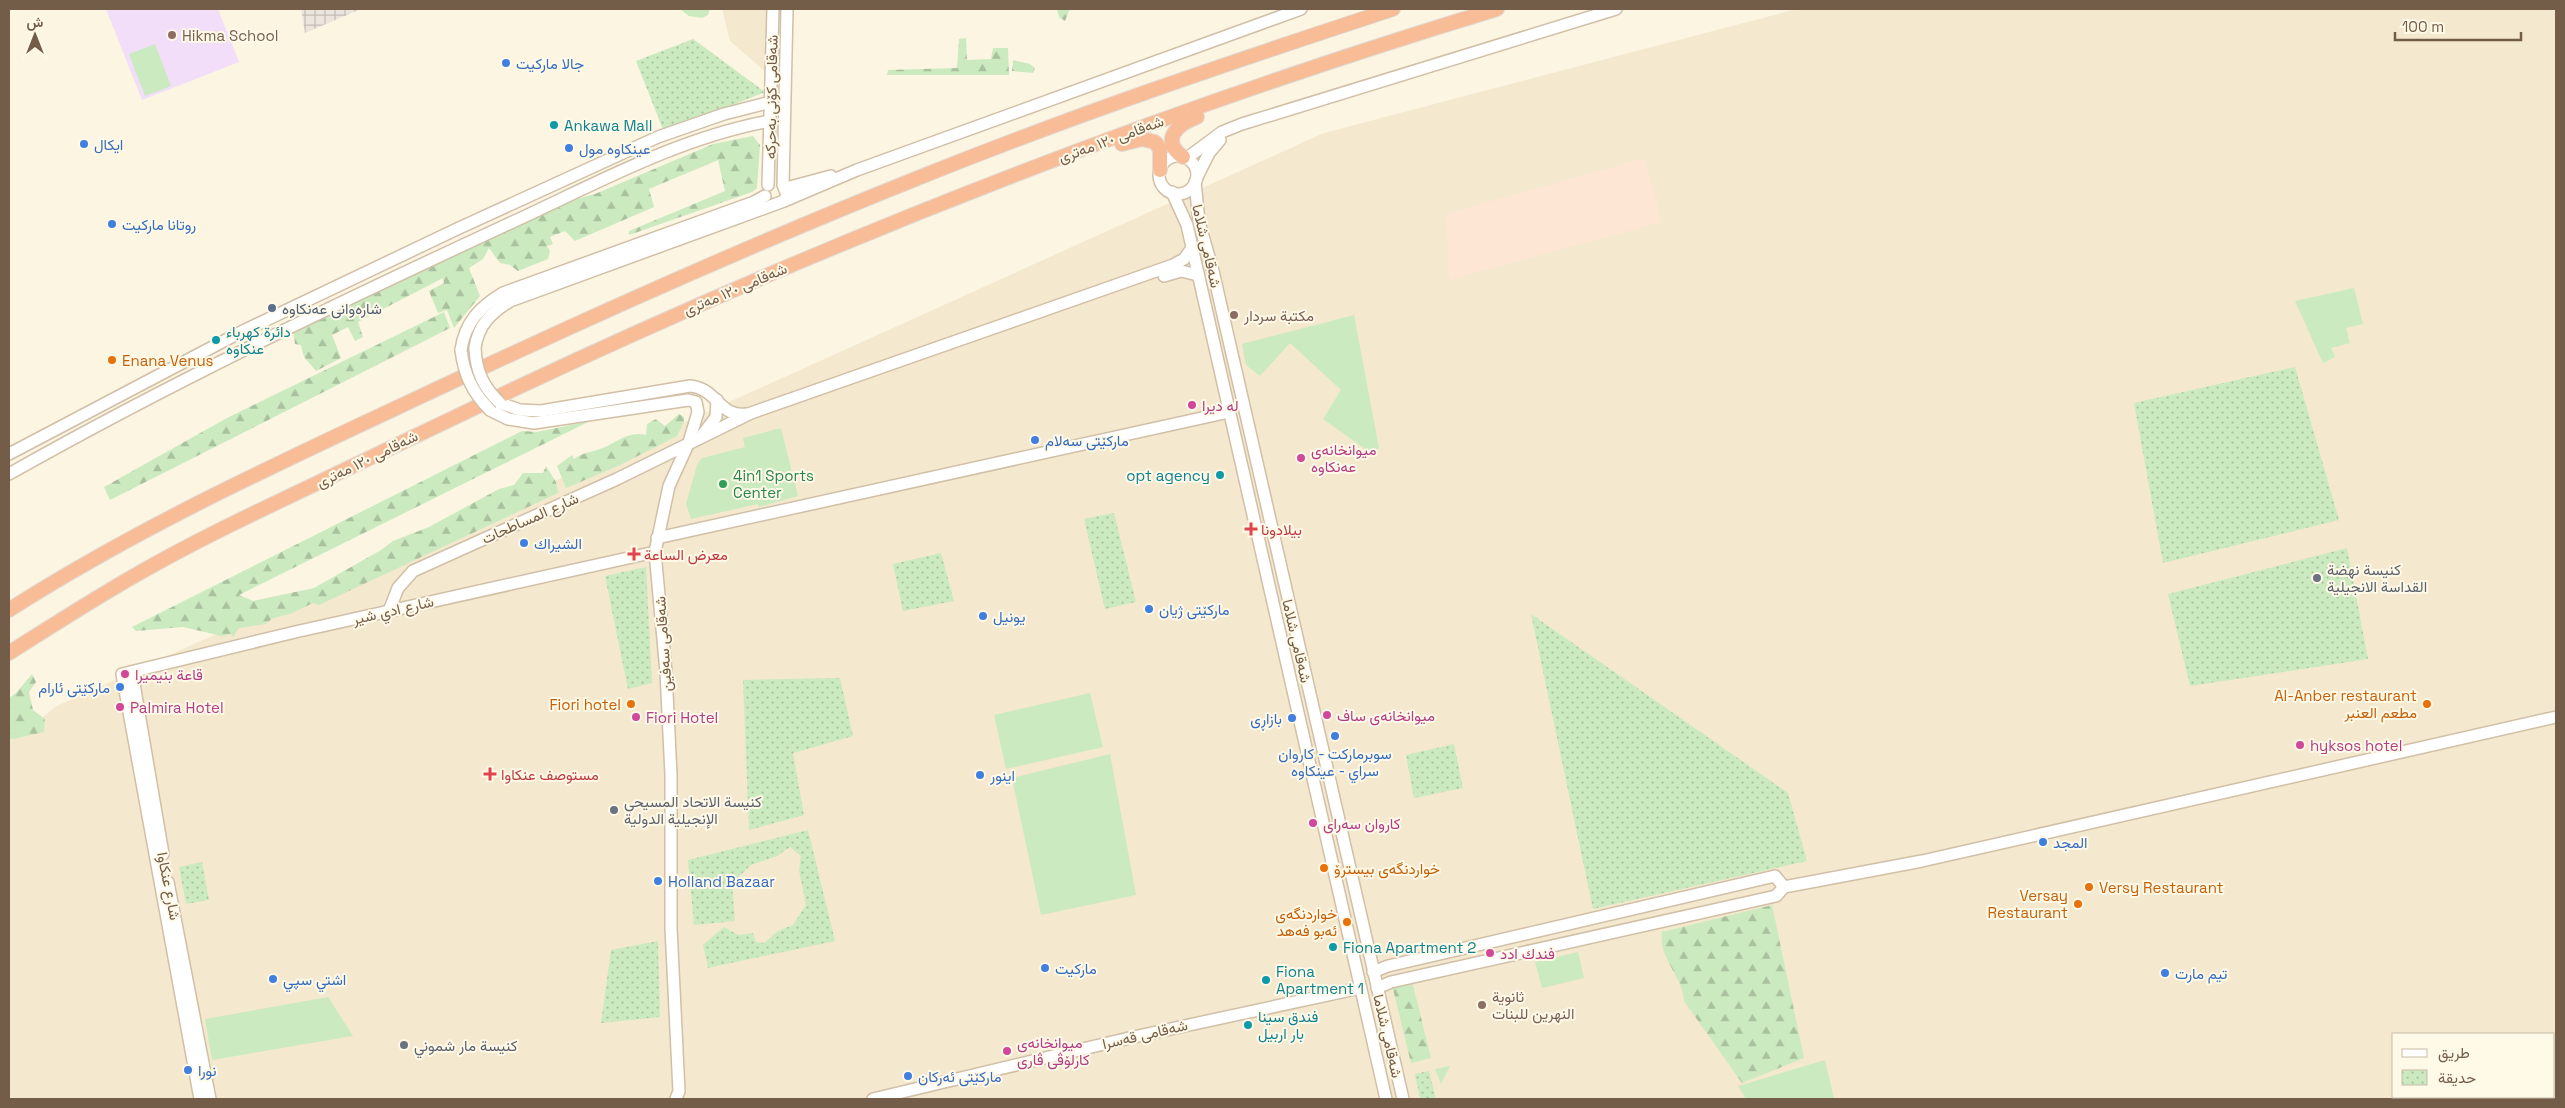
<svg xmlns="http://www.w3.org/2000/svg" width="2565" height="1108" font-family="'Space Grotesk',Vazirmatn,sans-serif">
	<style>
		.residential { fill: #f4e8cf; fill-rule: evenodd }
		.commercial { fill: #fde6d4 }
		.industrial { fill: url(#industrial-grid) }
		.education { fill: #f2def8 }
		.green { fill: #cbeac0 }
		.forest { fill: url(#forest-firs) }
		.park { fill: url(#park-dots) }
		.lines { fill: none; stroke-linecap: round; stroke-linejoin: round }
		.secondary-casing { stroke: #d1bfa6; stroke-width: 14 }
		.highway-casing { stroke: #e0dbd7; stroke-width: 16 }
		.secondary { stroke: #fff; stroke-width: 11 }
		.highway { stroke: #f8bd97; stroke-width: 14 }
		.secondary-bridge-casing { stroke: #d1bfa6; stroke-width: 14; stroke-linecap: butt }
		.secondary-bridge { stroke: #fff; stroke-width: 11 }
		.education-dot { fill: #8d6e63; stroke: #fff9e8; stroke-width: 2 }
		.shop-dot { fill: #3f7fe0; stroke: #fff9e8; stroke-width: 2 }
		.culture-dot { fill: #0f9aa8; stroke: #fff9e8; stroke-width: 2 }
		.service-dot { fill: #5c6f8a; stroke: #fff9e8; stroke-width: 2 }
		.food-dot { fill: #e8710a; stroke: #fff9e8; stroke-width: 2 }
		.hotel-dot { fill: #d1479c; stroke: #fff9e8; stroke-width: 2 }
		.leisure-dot { fill: #2e9e5b; stroke: #fff9e8; stroke-width: 2 }
		.health-dot { fill: #e0444e; stroke: #fff9e8; stroke-width: 2 }
		.worship-dot { fill: #6b7280; stroke: #fff9e8; stroke-width: 2 }
		.labels { text-anchor: middle; dominant-baseline: central; stroke-width: 4; stroke-linejoin: round; paint-order: stroke }
		.education-label { font-size: 15px; fill: #785e54; stroke: #fff9e8; text-anchor: start }
		.shop-label { font-size: 15px; fill: #366cbe; stroke: #fff9e8; text-anchor: start }
		.street-label { font-size: 15px; fill: #745d48; stroke: #fff9e8 }
		.culture-label { font-size: 15px; fill: #0d838f; stroke: #fff9e8; text-anchor: start }
		.service-label { font-size: 15px; fill: #4e5e75; stroke: #fff9e8; text-anchor: start }
		.food-label { font-size: 15px; fill: #c56008; stroke: #fff9e8; text-anchor: end }
		.hotel-label { font-size: 15px; fill: #b23c85; stroke: #fff9e8; text-anchor: start }
		.leisure-label { font-size: 15px; fill: #27864d; stroke: #fff9e8; text-anchor: start }
		.health-label { font-size: 15px; fill: #be3a42; stroke: #fff9e8; text-anchor: start }
		.worship-label { font-size: 15px; fill: #5b616d; stroke: #fff9e8; text-anchor: start }
	</style>
	<defs>
		<pattern id="industrial-grid" width="8" height="8" patternUnits="userSpaceOnUse" patternTransform="scale(1.25)"><rect width="8" height="8" fill="#ebe5dd"/><path d="M0 4h8M4 0v8" fill="none" stroke="#c3bdb5"/></pattern>
		<pattern id="forest-firs" width="22" height="20" patternUnits="userSpaceOnUse" patternTransform="scale(1.25)"><rect width="22" height="20" fill="#cbeac0"/><path d="M5 1l3.5 6h-7zM16 11l3.5 6h-7z" fill="#a9c19e"/></pattern>
		<pattern id="park-dots" width="8" height="8" patternUnits="userSpaceOnUse" patternTransform="scale(1.25)"><rect width="8" height="8" fill="#cbeac0"/><path d="M2 2h.1M6 6h.1" fill="none" stroke="#a9c19e" stroke-width="1.8" stroke-linecap="round"/></pattern>
	</defs>
	<rect width="100%" height="100%" fill="#fcf5e1"/>
	<g class="residential">
		<path d="M 722,9 L 772,9 L 768,74 L 730,41 Z"/>
		<path d="M 1797,9 L 2556,9 L 2556,1099 L 9,1099 L 9,742 L 57,706 L 1324,133 ZM 2394,1034 L 2554,1034 L 2554,1097 L 2394,1097 Z"/>
	</g>
	<path class="commercial" d="M 1644,158 L 1662,222 L 1449,280 L 1446,214 Z"/>
	<path class="industrial" d="M 301,9 L 361,9 L 305,33 Z"/>
	<path class="education" d="M 106,9 L 218,9 L 239,62 L 142,100 Z"/>
	<g class="green">
		<path d="M 680,9 L 710,9 L 708,15 L 702,18 L 689,16 Z"/>
		<path d="M 155,44 L 171,86 L 145,96 L 129,54 Z"/>
		<path d="M 2354,288 L 2363,324 L 2346,328 L 2350,343 L 2331,348 L 2335,357 L 2323,363 L 2295,301 Z"/>
		<path d="M 1354,315 L 1379,448 L 1371,453 L 1323,419 L 1341,390 L 1290,343 L 1260,376 L 1246,365 L 1242,344 Z"/>
		<path d="M 781,428 L 798,496 L 759,507 L 758,504 L 691,519 L 686,504 L 697,465 L 702,458 L 745,447 L 743,438 Z"/>
		<path d="M 1090,693 L 1103,747 L 1006,769 L 994,715 Z"/>
		<path d="M 1110,754 L 1136,895 L 1041,915 L 1012,778 Z"/>
		<path d="M 1578,952 L 1584,978 L 1542,988 L 1535,962 Z"/>
		<path d="M 328,997 L 353,1036 L 212,1060 L 205,1019 Z"/>
		<path d="M 1825,1060 L 1834,1099 L 1746,1099 L 1738,1086 Z"/>
		<path d="M 1450,1066 L 1441,1084 L 1435,1069 Z"/>
	</g>
	<g class="forest">
		<path d="M 1070,9 L 1065,21 L 1059,17 L 1057,9 Z"/>
		<path d="M 966,38 L 967,60 L 991,59 L 993,48 L 1008,48 L 1009,75 L 887,75 L 888,70 L 957,68 L 959,39 Z"/>
		<path d="M 1013,60 L 1030,64 L 1035,68 L 1033,73 L 1012,71 Z"/>
		<path d="M 753,136 L 760,145 L 757,188 L 752,192 L 629,235 L 629,231 L 725,191 L 718,160 L 649,189 L 654,207 L 575,241 L 565,231 L 550,237 L 553,244 L 547,246 L 550,251 L 548,259 L 518,271 L 510,265 L 500,263 L 489,248 L 483,259 L 469,268 L 480,296 L 454,328 L 447,310 L 438,313 L 429,291 L 444,283 L 443,278 L 358,322 L 363,337 L 355,341 L 348,327 L 332,335 L 341,358 L 316,371 L 304,357 L 301,345 L 295,344 L 293,331 L 572,200 L 595,194 L 713,144 Z"/>
		<path d="M 444,312 L 450,328 L 110,500 L 104,487 L 227,418 Z"/>
		<path d="M 679,414 L 684,417 L 684,422 L 677,436 L 618,466 L 566,488 L 557,466 L 572,455 L 574,459 C 582,453 588,453 597,450 C 615,445 626,430 646,435 L 647,424 L 656,419 L 665,426 Z"/>
		<path d="M 590,421 L 239,595 L 253,601 L 314,588 L 381,550 L 393,541 L 429,527 L 499,489 L 514,485 L 523,473 L 543,473 L 546,466 L 556,482 L 558,493 L 319,605 L 313,603 L 290,614 L 273,618 L 265,624 L 239,628 L 233,637 L 231,634 L 222,636 L 183,627 L 136,631 L 132,627 L 522,431 L 537,432 Z"/>
		<path d="M 32,674 L 36,682 L 29,692 L 33,710 L 45,719 L 44,732 L 9,740 L 9,698 L 16,693 Z"/>
		<path d="M 1772,905 L 1804,1058 L 1742,1083 L 1684,1001 C 1683,976 1658,959 1662,932 Z"/>
		<path d="M 1412,981 L 1431,1058 L 1411,1063 L 1392,985 Z"/>
	</g>
	<g class="park">
		<path d="M 693,39 L 765,92 L 664,132 L 636,61 Z"/>
		<path d="M 2295,367 L 2339,520 L 2163,563 L 2134,403 Z"/>
		<path d="M 1114,513 L 1136,602 L 1105,609 L 1084,519 Z"/>
		<path d="M 2347,548 L 2368,659 L 2190,686 L 2168,594 Z"/>
		<path d="M 941,553 L 954,601 L 903,611 L 893,564 Z"/>
		<path d="M 646,567 L 652,683 L 628,689 L 605,576 Z"/>
		<path d="M 1531,614 L 1788,793 L 1807,861 L 1593,909 Z"/>
		<path d="M 840,678 L 853,736 L 793,753 L 804,815 L 749,830 L 743,680 Z"/>
		<path d="M 1454,744 L 1463,788 L 1414,798 L 1406,755 Z"/>
		<path d="M 808,830 L 835,941 L 708,968 L 703,945 L 724,927 L 738,935 L 753,933 L 756,942 L 764,943 L 778,931 L 793,925 L 806,905 L 799,870 L 801,856 L 790,847 L 777,856 L 751,865 L 732,883 L 735,921 L 694,925 L 688,860 Z"/>
		<path d="M 202,862 L 209,900 L 186,904 L 179,867 Z"/>
		<path d="M 658,941 L 660,1017 L 601,1023 L 611,950 Z"/>
		<path d="M 1429,1071 L 1436,1099 L 1420,1099 L 1415,1074 Z"/>
	</g>
	<g class="lines">
		<g class="secondary-casing">
			<g id="secondary">
				<circle cx="1178" cy="175" r="19"/>
				<path d="M 1187,158 L 1222,132 L 1242,124 L 1616,9"/>
				<path d="M 1197,177 L 1209,153 L 1220,140"/>
				<path d="M 1195,182 L 1199,222 L 1213,271 L 1403,1099"/>
				<path d="M 768,185 L 773,9"/>
				<path d="M 786,188 L 831,176"/>
				<path d="M 1172,192 L 1187,225 L 1386,1099"/>
				<path d="M 784,201 L 857,170 L 1301,9"/>
				<path d="M 1164,276 L 1181,271 L 1198,275"/>
				<path d="M 475,348 C 478,325 491,313 510,301 L 784,201 L 787,195 L 783,185 L 787,9"/>
				<path d="M 461,350 C 465,322 480,307 503,293 L 754,202 L 765,196"/>
				<path d="M 500,403 L 520,410 L 541,411 L 690,386 C 717,388 719,418 747,414"/>
				<path d="M 490,410 L 508,419 L 534,423 L 688,400 L 696,402 L 698,412 L 689,442 L 669,486 L 655,552 L 666,672 L 671,775 L 671,928 L 679,1091 L 676,1099"/>
				<path d="M 703,434 L 716,417 L 717,400"/>
				<path d="M 9,454 L 241,332 L 457,229 L 658,137 L 724,114 L 771,102"/>
				<path d="M 9,474 C 170,383 336,304 504,226 C 590,187 676,138 770,121"/>
				<path d="M 657,538 L 1229,412"/>
				<path d="M 389,611 L 398,588 L 413,571 L 617,479 L 751,413 L 1173,265 L 1184,259 L 1192,248"/>
				<path d="M 132,672 L 163,854"/>
				<path d="M 168,882 L 210,1099"/>
				<path d="M 1373,972 L 1388,966 L 1775,876 L 1784,887"/>
				<path d="M 1377,988 L 1391,982 L 1776,896 L 1784,887 L 1922,861 L 2556,717"/>
				<path d="M 200,1099 L 122,674 L 295,632 L 655,552"/>
				<path d="M 873,1099 L 1129,1038 L 1360,988"/>
			</g>
		</g>
		<g class="highway-casing">
			<g id="highway">
				<path d="M 1122,144 L 1142,139 L 1155,142 L 1160,149 L 1160,170"/>
				<path d="M 1183,157 C 1159,140 1178,124 1197,117"/>
				<path d="M 9,610 C 145,523 294,456 441,387 C 596,314 753,244 913,180 C 1071,116 1231,62 1393,9"/>
				<path d="M 9,653 C 50,627 92,600 134,576 C 191,543 250,515 309,487 C 370,458 432,428 493,399 C 818,245 1153,113 1497,9"/>
			</g>
		</g>
		<use href="#secondary" class="secondary"/>
		<use href="#highway" class="highway"/>
		<g class="secondary-bridge-casing">
			<g id="secondary-bridge">
				<path d="M 475,348 C 476,371 483,387 500,403"/>
				<path d="M 461,350 C 464,375 473,393 490,410"/>
			</g>
		</g>
		<use href="#secondary-bridge" class="secondary-bridge"/>
	</g>
	<g class="education-dot">
		<circle cx="172" cy="35" r="5"/>
		<circle cx="1234" cy="315" r="5"/>
		<circle cx="1482" cy="1005" r="5"/>
	</g>
	<g class="shop-dot">
		<circle cx="506" cy="63" r="5"/>
		<circle cx="84" cy="144" r="5"/>
		<circle cx="569" cy="148" r="5"/>
		<circle cx="112" cy="224" r="5"/>
		<circle cx="1035" cy="440" r="5"/>
		<circle cx="524" cy="543" r="5"/>
		<circle cx="1149" cy="609" r="5"/>
		<circle cx="983" cy="616" r="5"/>
		<circle cx="120" cy="687" r="5"/>
		<circle cx="1292" cy="718" r="5"/>
		<circle cx="1335" cy="736" r="5"/>
		<circle cx="980" cy="775" r="5"/>
		<circle cx="2043" cy="842" r="5"/>
		<circle cx="658" cy="881" r="5"/>
		<circle cx="1045" cy="968" r="5"/>
		<circle cx="2165" cy="973" r="5"/>
		<circle cx="273" cy="979" r="5"/>
		<circle cx="188" cy="1070" r="5"/>
		<circle cx="908" cy="1076" r="5"/>
	</g>
	<g class="culture-dot">
		<circle cx="554" cy="125" r="5"/>
		<circle cx="216" cy="340" r="5"/>
		<circle cx="1220" cy="475" r="5"/>
		<circle cx="1333" cy="947" r="5"/>
		<circle cx="1266" cy="980" r="5"/>
		<circle cx="1248" cy="1025" r="5"/>
	</g>
	<circle class="service-dot" cx="272" cy="308" r="5"/>
	<g class="food-dot">
		<circle cx="112" cy="360" r="5"/>
		<circle cx="631" cy="704" r="5"/>
		<circle cx="2427" cy="704" r="5"/>
		<circle cx="1324" cy="868" r="5"/>
		<circle cx="2089" cy="887" r="5"/>
		<circle cx="2078" cy="904" r="5"/>
		<circle cx="1347" cy="922" r="5"/>
	</g>
	<g class="hotel-dot">
		<circle cx="1192" cy="405" r="5"/>
		<circle cx="1301" cy="458" r="5"/>
		<circle cx="125" cy="674" r="5"/>
		<circle cx="120" cy="707" r="5"/>
		<circle cx="1327" cy="715" r="5"/>
		<circle cx="636" cy="717" r="5"/>
		<circle cx="2300" cy="745" r="5"/>
		<circle cx="1313" cy="823" r="5"/>
		<circle cx="1490" cy="953" r="5"/>
		<circle cx="1007" cy="1051" r="5"/>
	</g>
	<circle class="leisure-dot" cx="723" cy="484" r="5"/>
	<g class="health-dot">
		<path d="M1248.5 521.5h5v5h5v5h-5v5h-5v-5h-5v-5h5z"/>
		<path d="M631.5 546.5h5v5h5v5h-5v5h-5v-5h-5v-5h5z"/>
		<path d="M487.5 766.5h5v5h5v5h-5v5h-5v-5h-5v-5h5z"/>
	</g>
	<g class="worship-dot">
		<circle cx="2317" cy="578" r="5"/>
		<circle cx="614" cy="810" r="5"/>
		<circle cx="404" cy="1045" r="5"/>
	</g>
	<g class="labels">
		<g class="education-label">
			<text x="182" y="35">Hikma School</text>
			<text x="1244" y="315">مكتبة سردار</text>
			<text x="1492" y="996">ثانوية<tspan x="1492" dy="17">النهرين للبنات</tspan></text>
		</g>
		<g class="shop-label">
			<text x="516" y="63">جالا ماركيت</text>
			<text x="94" y="144">ايكال</text>
			<text x="579" y="148">عينكاوه مول</text>
			<text x="122" y="224">روتانا ماركيت</text>
			<text x="1045" y="440">مارکێتی سەلام</text>
			<text x="534" y="543">الشيراك</text>
			<text x="1159" y="609">مارکێتی ژیان</text>
			<text x="993" y="616">يونيل</text>
			<text x="110" y="687" text-anchor="end">مارکێتی ئارام</text>
			<text x="1282" y="718" text-anchor="end">بازاڕی</text>
			<text x="1335" y="753" text-anchor="middle">سوبرماركت - كاروان<tspan x="1335" dy="17">سراي - عينكاوه</tspan></text>
			<text x="990" y="775">اينور</text>
			<text x="2053" y="842">المجد</text>
			<text x="668" y="881">Holland Bazaar</text>
			<text x="1055" y="968">ماركيت</text>
			<text x="2175" y="973">تيم مارت</text>
			<text x="283" y="979">اشتي سپي</text>
			<text x="198" y="1070">نورا</text>
			<text x="918" y="1076">مارکێتی ئەرکان</text>
		</g>
		<g class="street-label">
			<text transform="translate(771 97) rotate(-89)">شەقامی کۆنی بەحرکە</text>
			<text transform="translate(1111 139) rotate(-20)">شەقامی ١٢٠ مەتری</text>
			<text transform="translate(1207 246) rotate(77)">شەقامی شلاما</text>
			<text transform="translate(735 289) rotate(-23)">شەقامی ١٢٠ مەتری</text>
			<text transform="translate(367 459) rotate(-26)">شەقامی ١٢٠ مەتری</text>
			<text transform="translate(530 518) rotate(-24)">شارع المساطحات</text>
			<text transform="translate(393 610) rotate(-13)">شارع ادي شير</text>
			<text transform="translate(1297 641) rotate(77)">شەقامی شلاما</text>
			<text transform="translate(663 644) rotate(-94)">شەقامی سەفین</text>
			<text transform="translate(169 886) rotate(79)">شارع عنكاوا</text>
			<text transform="translate(1145 1034) rotate(-13)">شەقامی قەسرا</text>
			<text transform="translate(1388 1036) rotate(77)">شەقامی شلاما</text>
		</g>
		<g class="culture-label">
			<text x="564" y="125">Ankawa Mall</text>
			<text x="226" y="331">دائرة كهرباء<tspan x="226" dy="17">عنكاوه</tspan></text>
			<text x="1210" y="475" text-anchor="end">opt agency</text>
			<text x="1343" y="947">Fiona Apartment 2</text>
			<text x="1276" y="971">Fiona<tspan x="1276" dy="17">Apartment 1</tspan></text>
			<text x="1258" y="1016">فندق سينا<tspan x="1258" dy="17">بار اربيل</tspan></text>
		</g>
		<g class="service-label">
			<text x="282" y="308">شارەوانی عەنکاوە</text>
		</g>
		<g class="food-label">
			<text x="122" y="360" text-anchor="start">Enana Venus</text>
			<text x="2417" y="695">Al-Anber restaurant<tspan x="2417" dy="17">مطعم العنبر</tspan></text>
			<text x="621" y="704">Fiori hotel</text>
			<text x="1334" y="868" text-anchor="start">خواردنگەی بیسترۆ</text>
			<text x="2099" y="887" text-anchor="start">Versy Restaurant</text>
			<text x="2068" y="895">Versay<tspan x="2068" dy="17">Restaurant</tspan></text>
			<text x="1337" y="913">خواردنگەی<tspan x="1337" dy="17">ئەبو فەهد</tspan></text>
		</g>
		<g class="hotel-label">
			<text x="1202" y="405">له ديرا</text>
			<text x="1311" y="449">میوانخانەی<tspan x="1311" dy="17">عەنکاوە</tspan></text>
			<text x="135" y="674">قاعة بنيميرا</text>
			<text x="130" y="707">Palmira Hotel</text>
			<text x="1337" y="715">میوانخانەی ساف</text>
			<text x="646" y="717">Fiori Hotel</text>
			<text x="2310" y="745">hyksos hotel</text>
			<text x="1323" y="823">کاروان سەرای</text>
			<text x="1500" y="953">فندك ادد</text>
			<text x="1017" y="1042">میوانخانەی<tspan x="1017" dy="17">کارلۆڤی ڤاری</tspan></text>
		</g>
		<g class="leisure-label">
			<text x="733" y="475">4in1 Sports<tspan x="733" dy="17">Center</tspan></text>
		</g>
		<g class="health-label">
			<text x="1261" y="529">بیلادونا</text>
			<text x="644" y="554">معرض الساعة</text>
			<text x="501" y="774">مستوصف عنكاوا</text>
		</g>
		<g class="worship-label">
			<text x="2327" y="569">كنيسة نهضة<tspan x="2327" dy="17">القداسة الانجيلية</tspan></text>
			<text x="624" y="801">كنيسة الاتحاد المسيحي<tspan x="624" dy="17">الإنجيلية الدولية</tspan></text>
			<text x="414" y="1045">كنيسة مار شموني</text>
		</g>
	</g>
	<rect width="2565" height="1108" fill="none" stroke="#745d48" stroke-width="20"/>
	<rect x="2392" y="1033" width="162" height="65" fill="#fff9e8" stroke="#c7bba8"/>
	<rect x="2402" y="1049" width="25" height="8" fill="#ffffff" stroke="#c7bba8"/>
	<text x="2438" y="1058" font-size="15" fill="#745d48">طريق</text>
	<rect x="2402" y="1070" width="25" height="15" fill="url(#park-dots)" stroke="#c7bba8"/>
	<text x="2438" y="1083" font-size="15" fill="#745d48">حديقة</text>
	<g transform="translate(35 35)" stroke="#fff9e8" stroke-width="4" paint-order="stroke">
	<path d="M0-4L9 19L0 12L-9 19Z" fill="#745d48"/>
	<text y="-8" font-size="14" font-weight="bold" text-anchor="middle" fill="#745d48">ش</text>
	</g>
	<path d="M2395 32v8h126v-8" fill="none" stroke="#745d48" stroke-width="2.5"/>
	<text x="2402" y="32" font-size="15" fill="#745d48" stroke="#fff9e8" stroke-width="4" paint-order="stroke">100 m</text>
</svg>
